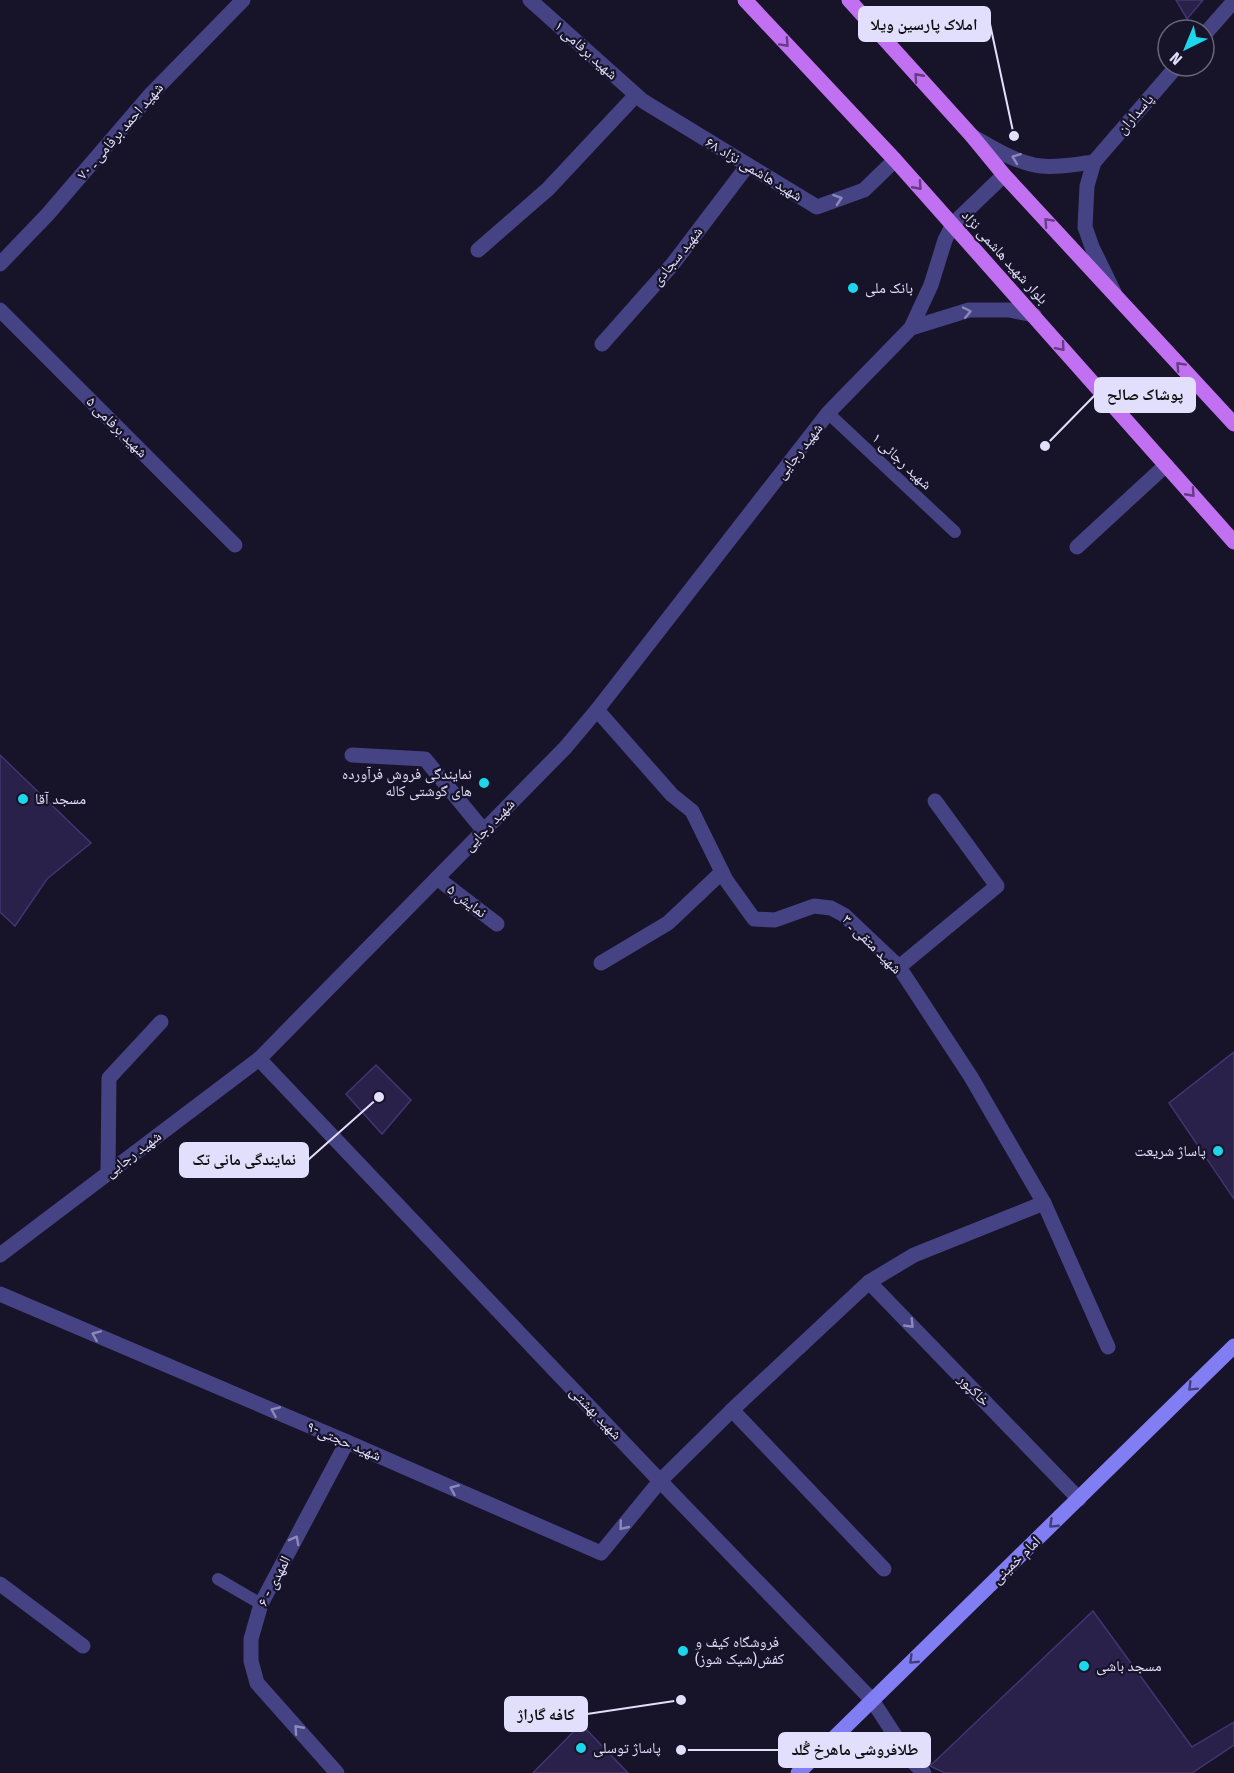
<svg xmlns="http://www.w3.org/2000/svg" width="1234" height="1773" font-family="'Fira Sans Condensed','Noto Naskh Arabic',sans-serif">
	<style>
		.building { fill: #292149; stroke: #413572; stroke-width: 1.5 }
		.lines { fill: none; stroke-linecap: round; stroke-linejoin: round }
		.service { stroke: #454384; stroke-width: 12 }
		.minor { stroke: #454384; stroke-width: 15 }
		.tertiary { stroke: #454384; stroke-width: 15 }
		.secondary { stroke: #817ef3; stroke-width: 15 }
		.primary { stroke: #c270f2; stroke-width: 15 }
		.oneway { stroke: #643d83 }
		.oneway2 { stroke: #8c89ba }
		.oneway3 { stroke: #413e7a }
		.poi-dot { fill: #1cd6eb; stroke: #171329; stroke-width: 2 }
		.labels { text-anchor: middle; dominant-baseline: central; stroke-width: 4.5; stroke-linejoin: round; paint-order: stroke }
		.street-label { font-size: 15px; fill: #e2dffc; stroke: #171329 }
		.poi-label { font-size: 15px; fill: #e2dffc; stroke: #171329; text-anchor: start }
		.leader { fill: none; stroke: #e2dffc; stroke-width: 2 }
		.callout-dot { fill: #e2dffc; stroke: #171329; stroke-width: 2 }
		.callout { fill: #e2dffc; stroke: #e2dffc; stroke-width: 2 }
		.callout-label { font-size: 16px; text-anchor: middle; font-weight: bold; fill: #111 }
	</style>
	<rect width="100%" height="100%" fill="#171329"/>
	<g class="building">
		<path d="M 1176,0 L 1203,0 L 1187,19 Z"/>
		<path d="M 0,755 L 91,843 L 47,879 L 15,926 L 0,912 Z"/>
		<path d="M 1234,1052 L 1234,1199 L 1169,1103 Z"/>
		<path d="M 376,1065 L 411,1100 L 382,1134 L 346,1094 Z"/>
		<path d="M 1093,1611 L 1192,1747 L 1234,1722 L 1234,1745 L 1192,1773 L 945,1773 L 930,1766 Z"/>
		<path d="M 581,1724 L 628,1773 L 533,1773 Z"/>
	</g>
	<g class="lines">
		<g class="service">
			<path d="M 828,413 L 955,532"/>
			<path d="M 218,1579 L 261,1604"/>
		</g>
		<g class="minor">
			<path d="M 530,0 L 643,101 L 817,207 L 864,190 L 895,160"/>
			<path d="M 478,250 L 548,189 L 636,95"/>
			<path d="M 0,264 L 48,214 L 151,94 L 243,0"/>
			<path d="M 0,310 L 235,545"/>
			<path d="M 602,344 L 672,265 L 748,165"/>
			<path d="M 1077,547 L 1166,465"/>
			<path d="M 597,710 L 672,795 L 692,811 L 726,880 L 754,919 L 775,920 L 814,906 L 831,908 L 844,915 L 899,967 L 971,1077 L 1044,1203 L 1108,1347"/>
			<path d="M 352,755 L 425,759 L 484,831"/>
			<path d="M 437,878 L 497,924"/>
			<path d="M 601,963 L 668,923 L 722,872"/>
			<path d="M 899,967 L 997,886 L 935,801"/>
			<path d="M 108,1173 L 109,1078 L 161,1022"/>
			<path d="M 869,1282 L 1079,1499"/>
			<path d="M 0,1294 L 347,1442 L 601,1553 L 660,1481 L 732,1410 L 869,1282 L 914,1255 L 1044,1203"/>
			<path d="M 732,1410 L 884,1569"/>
			<path d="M 0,1584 L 83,1646"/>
			<path d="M 337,1773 L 257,1683 L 251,1661 L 251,1639 L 261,1604 L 347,1442"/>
		</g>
		<g class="tertiary">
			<path d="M 1204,35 L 1234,1"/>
			<path d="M 972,136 C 993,148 1016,163 1041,166 C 1058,168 1077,164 1094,162"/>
			<path d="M 1114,292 L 1092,247 L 1085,227 L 1087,186 L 1094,162 L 1177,66"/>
			<path d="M 911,328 L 969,310 L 1009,310 L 1034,315"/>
			<path d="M 259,1059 L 660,1481 L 872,1700 L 911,1760 L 924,1773"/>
			<path d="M 0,1255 L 259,1059 L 565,748 L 597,710 L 828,413 L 911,328 L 931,285 L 945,240 L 953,224 L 1004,175"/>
		</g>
		<path class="secondary" d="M 798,1773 L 1234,1346"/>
		<g class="primary">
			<path d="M 745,0 L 895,160 L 1234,542"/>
			<path d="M 849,0 L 972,136 L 1004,175 L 1234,424"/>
		</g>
	</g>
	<defs><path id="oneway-chevron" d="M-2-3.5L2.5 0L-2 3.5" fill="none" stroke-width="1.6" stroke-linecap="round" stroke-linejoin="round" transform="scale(1.5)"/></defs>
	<g class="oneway">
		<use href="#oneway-chevron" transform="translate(785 43) rotate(47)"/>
		<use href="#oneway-chevron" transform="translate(918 77) rotate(-132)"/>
		<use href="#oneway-chevron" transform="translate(918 186) rotate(48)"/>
		<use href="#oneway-chevron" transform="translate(1048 222) rotate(-133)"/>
		<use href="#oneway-chevron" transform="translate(1061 347) rotate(49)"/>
		<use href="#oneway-chevron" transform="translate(1180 366) rotate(-133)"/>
		<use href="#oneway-chevron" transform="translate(1191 493) rotate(48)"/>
	</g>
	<g class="oneway2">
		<use href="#oneway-chevron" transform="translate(1016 158) rotate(-159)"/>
		<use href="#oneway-chevron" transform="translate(838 199) rotate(-19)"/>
		<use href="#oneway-chevron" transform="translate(967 312) rotate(-12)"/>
		<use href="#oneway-chevron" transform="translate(910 1324) rotate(46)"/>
		<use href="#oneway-chevron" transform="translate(96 1335) rotate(-157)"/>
		<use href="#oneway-chevron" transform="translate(275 1411) rotate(-157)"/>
		<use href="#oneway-chevron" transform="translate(454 1489) rotate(-156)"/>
		<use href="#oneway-chevron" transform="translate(623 1526) rotate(129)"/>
		<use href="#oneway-chevron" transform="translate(295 1540) rotate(-62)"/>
		<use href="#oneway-chevron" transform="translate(298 1729) rotate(-132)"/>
	</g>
	<g class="oneway3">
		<use href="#oneway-chevron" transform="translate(1192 1387) rotate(135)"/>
		<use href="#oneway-chevron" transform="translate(1053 1524) rotate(136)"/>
		<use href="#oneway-chevron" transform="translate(913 1660) rotate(136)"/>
	</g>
	<g class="poi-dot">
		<circle cx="853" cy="288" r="6"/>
		<circle cx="484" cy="783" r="6"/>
		<circle cx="23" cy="799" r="6"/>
		<circle cx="1218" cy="1151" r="6"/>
		<circle cx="683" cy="1651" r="6"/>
		<circle cx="1084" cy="1666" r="6"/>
		<circle cx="581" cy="1748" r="6"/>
	</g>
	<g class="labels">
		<g class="street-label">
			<text transform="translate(586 50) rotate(42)">شهید برفامی ۱</text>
			<text transform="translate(1135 114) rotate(-49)">پاسداران</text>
			<text transform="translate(120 131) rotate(-49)">شهید احمد برفامی ـ ۷۰</text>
			<text transform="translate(754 169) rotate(31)">شهید هاشمی نژاد ۶۸</text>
			<text transform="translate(677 256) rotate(-51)">شهید سجادی</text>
			<text transform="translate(1005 257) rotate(48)">بلوار شهید هاشمی نژاد</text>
			<text transform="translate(117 427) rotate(45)">شهید برفامی ۵</text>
			<text transform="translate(799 451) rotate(-52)">شهید رجایی</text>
			<text transform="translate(902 461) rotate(43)">شهید رجائی ۱</text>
			<text transform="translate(489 825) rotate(-46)">شهید رجایی</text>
			<text transform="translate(467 901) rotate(37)">نمایش ۵</text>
			<text transform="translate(872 944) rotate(45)">شهید متقی ـ ۳</text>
			<text transform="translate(133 1154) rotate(-37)">شهید رجایی</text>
			<text transform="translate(974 1390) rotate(46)">خاکپور</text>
			<text transform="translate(596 1413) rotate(46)">شهید بهشتی</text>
			<text transform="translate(344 1441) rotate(23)">شهید حجتی-۹</text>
			<text transform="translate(1016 1560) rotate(-44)">امام خمینی</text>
			<text transform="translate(274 1581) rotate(-63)">المهدی - ۶</text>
		</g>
		<g class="poi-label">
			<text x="865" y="288">بانک ملی</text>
			<text x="472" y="774" text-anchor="end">نمایندگی فروش فرآورده<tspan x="472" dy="17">های گوشتی کاله</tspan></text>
			<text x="35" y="799">مسجد آقا</text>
			<text x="1206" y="1151" text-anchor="end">پاساژ شریعت</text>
			<text x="695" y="1642">فروشگاه کیف و<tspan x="695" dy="17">کفش(شیک شوز)</tspan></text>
			<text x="1096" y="1666">مسجد باشی</text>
			<text x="593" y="1748">پاساژ توسلی</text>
		</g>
	</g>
	<path class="leader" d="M1014 136L990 24M1045 446L1095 395M379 1097L308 1160M681 1700L587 1714M681 1750L779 1750"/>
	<g class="callout-dot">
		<circle cx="1014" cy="136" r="6"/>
		<circle cx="1045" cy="446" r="6"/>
		<circle cx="379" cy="1097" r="6"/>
		<circle cx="681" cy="1700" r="6"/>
		<circle cx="681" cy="1750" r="6"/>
	</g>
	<g class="callout">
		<rect x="859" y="7" width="131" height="34" rx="6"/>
		<rect x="1095" y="378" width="100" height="34" rx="6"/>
		<rect x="180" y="1143" width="128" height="34" rx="6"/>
		<rect x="505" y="1697" width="82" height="34" rx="6"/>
		<rect x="779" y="1733" width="151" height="34" rx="6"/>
	</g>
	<g class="callout-label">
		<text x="924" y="30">املاک پارسین ویلا</text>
		<text x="1145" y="400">پوشاک صالح</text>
		<text x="244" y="1165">نمایندگی مانی تک</text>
		<text x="546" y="1720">کافه گاراژ</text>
		<text x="855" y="1755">طلافروشی ماهرخ گُلد</text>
	</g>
	<g transform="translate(1186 48) rotate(223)"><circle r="28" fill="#171329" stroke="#68657d" stroke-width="1.5"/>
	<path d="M0-4.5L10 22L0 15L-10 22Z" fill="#1cd6eb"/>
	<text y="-9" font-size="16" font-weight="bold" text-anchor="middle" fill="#e2dffc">N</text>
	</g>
</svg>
